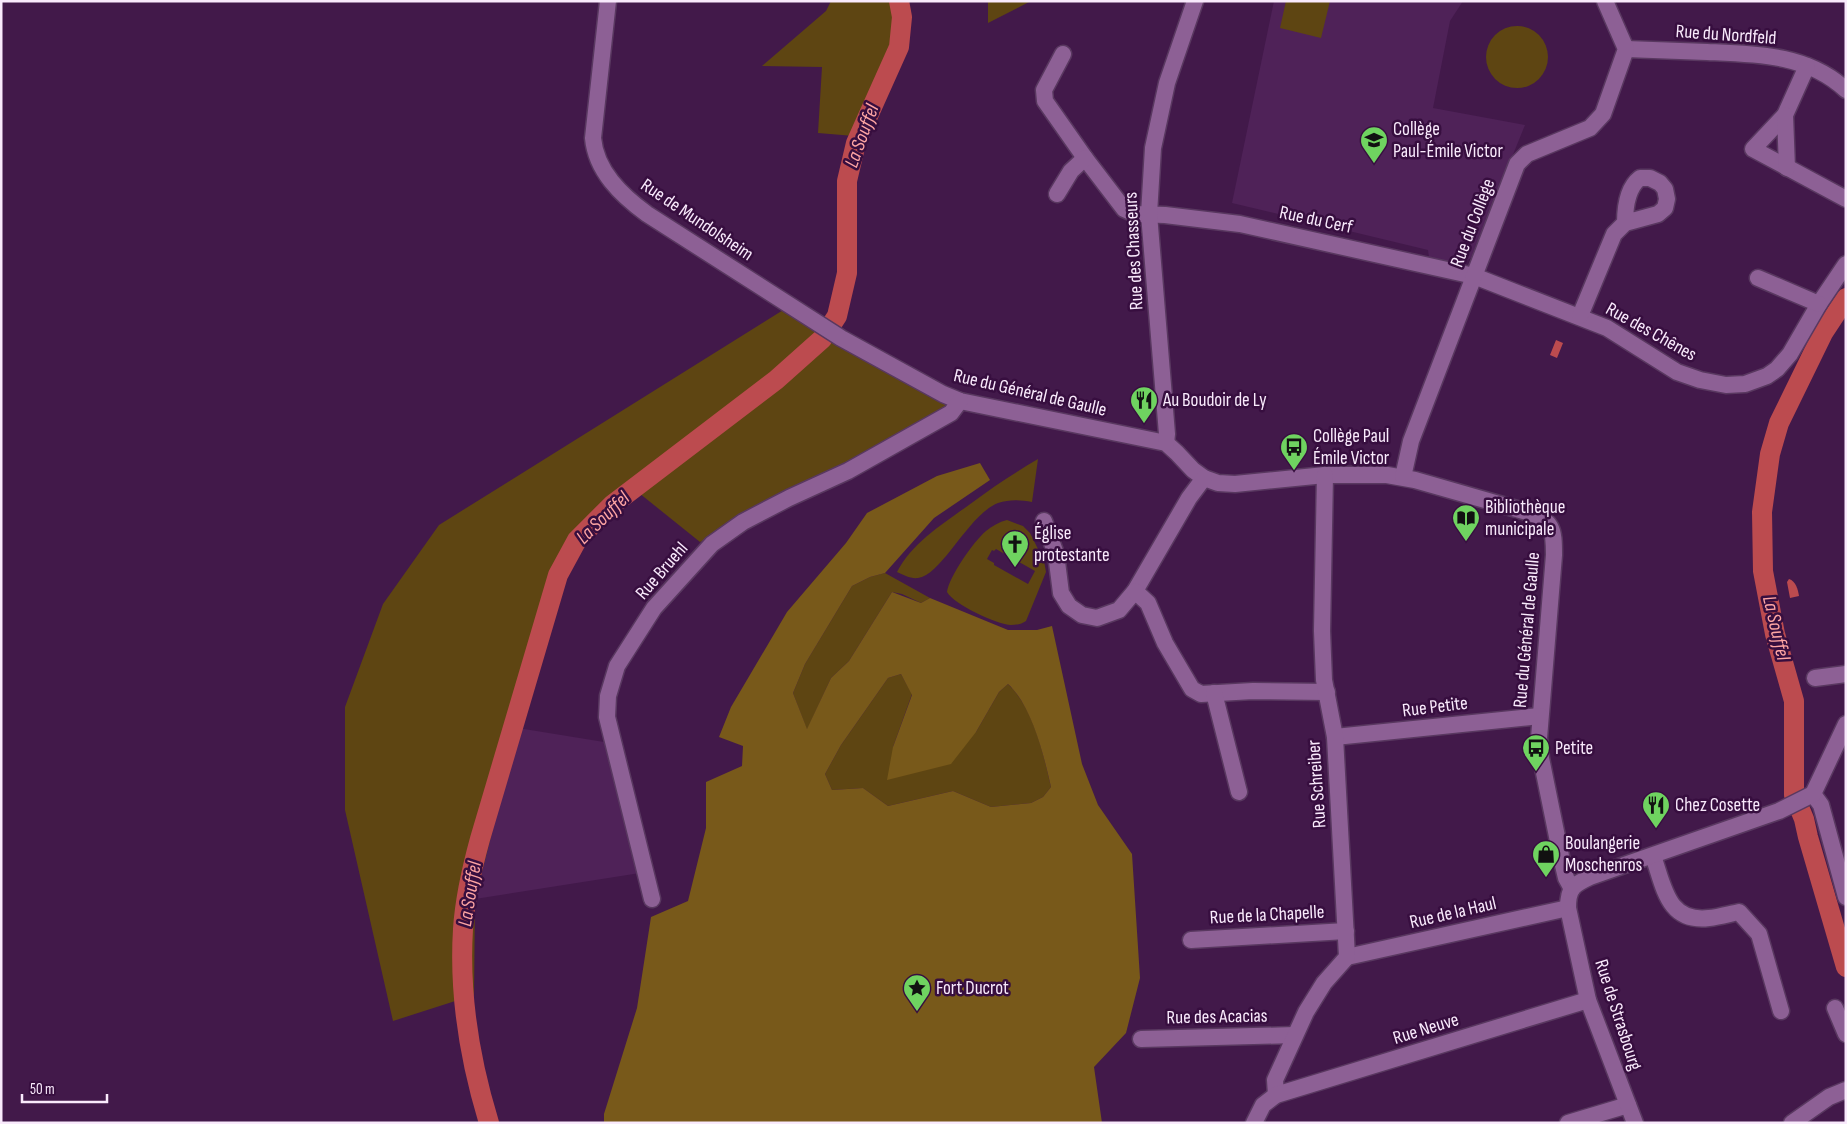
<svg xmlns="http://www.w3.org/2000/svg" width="1847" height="1124" font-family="'Sofia Sans Condensed',sans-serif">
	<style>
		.built { fill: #4f2258 }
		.green { fill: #5e4512; fill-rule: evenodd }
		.forest { fill: #78591a; fill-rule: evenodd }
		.water { fill: #bc4b4f }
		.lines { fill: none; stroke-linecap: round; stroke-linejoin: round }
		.river { stroke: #bc4b4f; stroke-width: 20 }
		.minor-casing { stroke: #593860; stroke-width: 19 }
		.minor { stroke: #8d6095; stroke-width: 16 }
		.labels { text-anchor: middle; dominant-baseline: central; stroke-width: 5; stroke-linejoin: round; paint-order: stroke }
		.street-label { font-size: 19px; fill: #f9eafc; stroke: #370e3f }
		.poi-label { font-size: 19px; fill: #f9eafc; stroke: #370e3f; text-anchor: start }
		.water-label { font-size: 20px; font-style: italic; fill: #fea5a3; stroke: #370e3f }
	</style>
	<rect width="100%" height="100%" fill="#42194a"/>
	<g class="built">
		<path d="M 1274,1 L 1463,1 L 1450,21 L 1433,108 L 1525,125 L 1471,258 L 1460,264 L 1429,257 L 1428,250 L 1232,203 Z"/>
		<path d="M 518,728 L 604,742 L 629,794 L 640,873 L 475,899 Z"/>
	</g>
	<g class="green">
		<path d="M 831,1 L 893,1 L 901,16 L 880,81 L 854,136 L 818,133 L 822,67 L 762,66 L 826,11 Z"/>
		<path d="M 988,1 L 1031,1 L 988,23 Z"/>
		<path d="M 1286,1 L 1330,1 L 1321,38 L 1280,28 Z"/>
		<circle cx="1517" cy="57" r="31"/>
		<path d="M 796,302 L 960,398 L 796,500 L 700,542 L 639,493 L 560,566 L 475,899 L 474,995 L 393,1021 L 345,810 L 345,707 L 383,604 L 439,525 Z"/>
		<path d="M 1038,459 L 1032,502 C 1021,500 1010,499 998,503 C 968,515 942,575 918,578 C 911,579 903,575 897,572 C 913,541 946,522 973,502 C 994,486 1016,472 1038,459 Z"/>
		<path d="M 1007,520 L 1023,526 L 1030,533 L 1044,561 L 1046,572 L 1026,621 C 1022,624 1016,625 1011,625 C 998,625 953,604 947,592 C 949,577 973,542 986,531 C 992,526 999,522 1007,520 ZM 996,549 L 1035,571 L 1028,584 L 994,565 L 994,563 L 987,559 L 992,550 L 994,551 Z"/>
		<path d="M 885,573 L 930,598 L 921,603 L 902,594 L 892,592 L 849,661 L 831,678 L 807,730 L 793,693 L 805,664 L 852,586 L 870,577 Z"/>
		<path d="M 901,674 L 912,694 L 893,747 L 976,732 L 999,692 L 1008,684 C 1034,709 1043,753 1051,787 L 1043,797 L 1031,803 L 991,807 L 953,791 L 888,806 L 863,788 L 832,790 L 825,774 L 841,745 L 888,678 Z"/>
	</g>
	<g class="forest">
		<path d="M 893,1 L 906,1 L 901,16 Z"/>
		<path d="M 980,463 L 990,480 L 934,518 L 885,573 L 870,577 L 852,586 L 805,664 L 793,693 L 807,729 L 831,678 L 849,661 L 892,592 L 921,603 L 930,598 L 1008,630 L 1037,630 L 1052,626 L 1082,764 L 1098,805 L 1132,854 L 1140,978 L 1126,1033 L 1094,1067 L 1102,1123 L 604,1123 L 604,1114 L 637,1008 L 651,917 L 688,901 L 706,828 L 706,782 L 742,766 L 743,746 L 719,737 L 731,707 L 787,612 L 846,543 L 867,513 L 937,476 ZM 901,674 L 912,695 L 893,747 L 887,780 L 951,764 L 976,732 L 999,692 L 1008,684 C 1032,706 1044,756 1051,787 L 1043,797 L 1031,803 L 991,807 L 953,791 L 888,806 L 863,788 L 832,790 L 825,774 L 841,745 L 888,678 Z"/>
	</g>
	<g class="water">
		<path d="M 1640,321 L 1654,329 L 1651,334 L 1638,327 Z"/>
		<path d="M 1556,340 L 1563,343 L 1557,358 L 1550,355 Z"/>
		<path d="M 1789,579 C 1796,581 1798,590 1799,596 L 1790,598 L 1787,582 Z"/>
	</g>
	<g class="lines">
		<g class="river">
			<path d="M 1846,298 L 1823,333 L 1779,423 L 1770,454 L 1762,512 L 1763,571 L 1775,634 L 1794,701 L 1794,795 L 1804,819 L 1808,837 L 1846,967"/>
			<path d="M 489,1123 C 470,1061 459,994 463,929 C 465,898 472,868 480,839 L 558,575 L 577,540 L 612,505 L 776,380 L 822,339 L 837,316 L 847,273 L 847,181 L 856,143 L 899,47 L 902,17 L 899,1"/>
		</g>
		<g class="minor-casing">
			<g id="minor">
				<path d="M 608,1 L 593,138 C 596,171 621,195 647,214 L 841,338 L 943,394 L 960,401 L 1166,443 L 1177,453 L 1193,470 L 1204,478 L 1218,483 L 1235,484 L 1325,475 L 1387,475 L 1415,480 L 1527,512 C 1553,520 1554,529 1554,555 L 1539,738 L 1541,758 L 1562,861 L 1566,878 L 1572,889"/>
				<path d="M 1626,49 C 1653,50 1680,51 1707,52 C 1756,54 1808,54 1846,90"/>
				<path d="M 1063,54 L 1044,90 L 1045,101 L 1085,158 L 1124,209 L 1135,214 L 1165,215 L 1240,224 L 1474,276 L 1607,328 L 1677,372 L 1700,380 L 1726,385 L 1745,384 L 1767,376 L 1777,369 L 1790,354 L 1819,304 L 1846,264"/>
				<path d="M 1807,66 L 1785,115 L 1753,149 L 1846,199"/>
				<path d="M 1785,115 L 1787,168"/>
				<path d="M 1057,194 L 1071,171 L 1085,158"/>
				<path d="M 1758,278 L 1819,304"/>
				<path d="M 1580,316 L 1614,234 L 1625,223 L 1658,214 L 1665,208 L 1667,199 L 1665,189 L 1660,183 L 1650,178 L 1640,178 C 1627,188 1625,207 1625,223"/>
				<path d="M 1166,443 L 1167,434 L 1149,214 L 1153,148 L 1167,83 L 1195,1"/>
				<path d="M 1403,477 L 1411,441 L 1517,164 L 1527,154 L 1590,128 L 1603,114 L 1626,49 L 1605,1"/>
				<path d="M 1044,521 L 1056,554 L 1061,593 L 1069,606 L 1082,615 L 1097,618 L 1119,610 L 1135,591 L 1189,498 L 1204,478"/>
				<path d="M 1135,591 L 1148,603 L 1165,643 L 1192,689 L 1201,694 L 1253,691 L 1327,692"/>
				<path d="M 1815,678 L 1846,674"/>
				<path d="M 1214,693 L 1239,792"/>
				<path d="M 1335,737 L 1540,716"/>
				<path d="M 1813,794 L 1821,805 L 1846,897"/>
				<path d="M 1653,856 C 1664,886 1667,923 1709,918 C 1719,917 1729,914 1739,912 L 1759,934 L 1781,1011"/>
				<path d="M 652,899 L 607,717 L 608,696 L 617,666 L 654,608 L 712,544 L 743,522 L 789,498 L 848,471 L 951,413 L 960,401"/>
				<path d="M 1191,940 L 1346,931"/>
				<path d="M 1347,957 L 1568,908"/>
				<path d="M 1835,1008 L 1846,1034"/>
				<path d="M 1141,1039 L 1295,1035"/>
				<path d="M 1276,1095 L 1275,1080 L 1306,1012 L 1324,983 L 1347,957 L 1335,737 L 1324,680 L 1322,631 L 1325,475"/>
				<path d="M 1254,1123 L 1263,1105 L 1276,1095 L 1588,1000"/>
				<path d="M 1568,1123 L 1628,1105"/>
				<path d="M 1635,1123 L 1588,1000 L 1568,908 C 1568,888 1573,885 1590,877 L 1779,811 L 1813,794 L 1846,724"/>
				<path d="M 1792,1123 L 1829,1097 L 1846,1090"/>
			</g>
		</g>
		<use href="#minor" class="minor"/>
	</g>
	<defs>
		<g id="school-pin" transform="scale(1.4375)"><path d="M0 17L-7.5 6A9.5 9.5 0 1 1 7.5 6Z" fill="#6fd360" stroke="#370e3f"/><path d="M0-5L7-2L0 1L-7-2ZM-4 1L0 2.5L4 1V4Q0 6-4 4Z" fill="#111"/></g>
		<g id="restaurant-pin" transform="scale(1.4375)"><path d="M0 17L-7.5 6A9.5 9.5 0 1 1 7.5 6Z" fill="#6fd360" stroke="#370e3f"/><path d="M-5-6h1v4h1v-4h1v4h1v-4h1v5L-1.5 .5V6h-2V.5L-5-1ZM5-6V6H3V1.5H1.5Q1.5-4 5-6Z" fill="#111"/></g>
		<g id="bus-pin" transform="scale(1.4375)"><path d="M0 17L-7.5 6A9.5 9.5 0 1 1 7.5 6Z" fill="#6fd360" stroke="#370e3f"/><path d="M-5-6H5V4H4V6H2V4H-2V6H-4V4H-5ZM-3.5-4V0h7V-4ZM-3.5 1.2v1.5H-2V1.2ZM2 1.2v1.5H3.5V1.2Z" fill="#111"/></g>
		<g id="library-pin" transform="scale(1.4375)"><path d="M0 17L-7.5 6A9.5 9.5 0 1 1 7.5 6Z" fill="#6fd360" stroke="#370e3f"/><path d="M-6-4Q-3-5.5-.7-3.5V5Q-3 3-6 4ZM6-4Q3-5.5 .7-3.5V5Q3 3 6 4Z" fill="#111"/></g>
		<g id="church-pin" transform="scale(1.4375)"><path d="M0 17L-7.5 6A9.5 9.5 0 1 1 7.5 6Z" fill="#6fd360" stroke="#370e3f"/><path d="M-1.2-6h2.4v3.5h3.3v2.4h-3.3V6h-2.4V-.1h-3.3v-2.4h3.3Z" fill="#111"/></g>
		<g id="shop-pin" transform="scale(1.4375)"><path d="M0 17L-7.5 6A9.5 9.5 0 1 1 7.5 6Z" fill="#6fd360" stroke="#370e3f"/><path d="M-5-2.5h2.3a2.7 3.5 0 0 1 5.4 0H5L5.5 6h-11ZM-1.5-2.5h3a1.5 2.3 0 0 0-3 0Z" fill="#111"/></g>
		<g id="sight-pin" transform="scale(1.4375)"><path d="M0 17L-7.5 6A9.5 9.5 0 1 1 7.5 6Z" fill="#6fd360" stroke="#370e3f"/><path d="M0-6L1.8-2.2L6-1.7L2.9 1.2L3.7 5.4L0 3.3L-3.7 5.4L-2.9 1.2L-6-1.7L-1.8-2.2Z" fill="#111"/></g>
	</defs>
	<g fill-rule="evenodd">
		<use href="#school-pin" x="1374" y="140"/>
		<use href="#restaurant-pin" x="1144" y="400"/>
		<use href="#bus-pin" x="1294" y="447"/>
		<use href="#library-pin" x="1466" y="518"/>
		<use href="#church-pin" x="1015" y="544"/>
		<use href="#bus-pin" x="1536" y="748"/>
		<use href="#restaurant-pin" x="1656" y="805"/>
		<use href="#shop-pin" x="1546" y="854"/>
		<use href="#sight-pin" x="917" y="988"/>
	</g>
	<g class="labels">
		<g class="street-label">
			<text transform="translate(1726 35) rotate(4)">Rue du Nordfeld</text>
			<text transform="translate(697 220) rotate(34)">Rue de Mundolsheim</text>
			<text transform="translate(1316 220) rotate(12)">Rue du Cerf</text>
			<text transform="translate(1473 223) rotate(-69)">Rue du Collège</text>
			<text transform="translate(1134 251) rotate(-93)">Rue des Chasseurs</text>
			<text transform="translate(1651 332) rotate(29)">Rue des Chênes</text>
			<text transform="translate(1030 393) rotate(13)">Rue du Général de Gaulle</text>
			<text transform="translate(662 571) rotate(-49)">Rue Bruehl</text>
			<text transform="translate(1527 630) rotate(-85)">Rue du Général de Gaulle</text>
			<text transform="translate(1435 707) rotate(-7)">Rue Petite</text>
			<text transform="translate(1317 784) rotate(-94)">Rue Schreiber</text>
			<text transform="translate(1453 913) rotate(-13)">Rue de la Haul</text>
			<text transform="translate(1267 915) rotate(-3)">Rue de la Chapelle</text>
			<text transform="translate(1618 1015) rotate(72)">Rue de Strasbourg</text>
			<text transform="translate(1217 1017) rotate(-1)">Rue des Acacias</text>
			<text transform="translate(1426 1029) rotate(-17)">Rue Neuve</text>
		</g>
		<g class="poi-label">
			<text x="1393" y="129">Collège<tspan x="1393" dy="22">Paul-Émile Victor</tspan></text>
			<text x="1163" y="400">Au Boudoir de Ly</text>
			<text x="1313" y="436">Collège Paul<tspan x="1313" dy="22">Émile Victor</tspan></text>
			<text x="1485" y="507">Bibliothèque<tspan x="1485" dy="22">municipale</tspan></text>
			<text x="1034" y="533">Église<tspan x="1034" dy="22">protestante</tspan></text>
			<text x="1555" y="748">Petite</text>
			<text x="1675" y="805">Chez Cosette</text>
			<text x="1565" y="843">Boulangerie<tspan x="1565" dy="22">Moschenros</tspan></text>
			<text x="936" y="988">Fort Ducrot</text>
		</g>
		<g class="water-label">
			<text transform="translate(862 136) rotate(-70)">La Souffel</text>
			<text transform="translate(603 518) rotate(-44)">La Souffel</text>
			<text transform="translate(1776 628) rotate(77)">La Souffel</text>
			<text transform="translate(470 894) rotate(-81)">La Souffel</text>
		</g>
	</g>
	<rect width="1847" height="1124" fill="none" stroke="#f9eafc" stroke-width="5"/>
	<path d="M22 1094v8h85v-8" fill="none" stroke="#f9eafc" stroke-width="2.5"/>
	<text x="30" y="1094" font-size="15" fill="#f9eafc" stroke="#370e3f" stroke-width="4" paint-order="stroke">50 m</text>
</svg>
